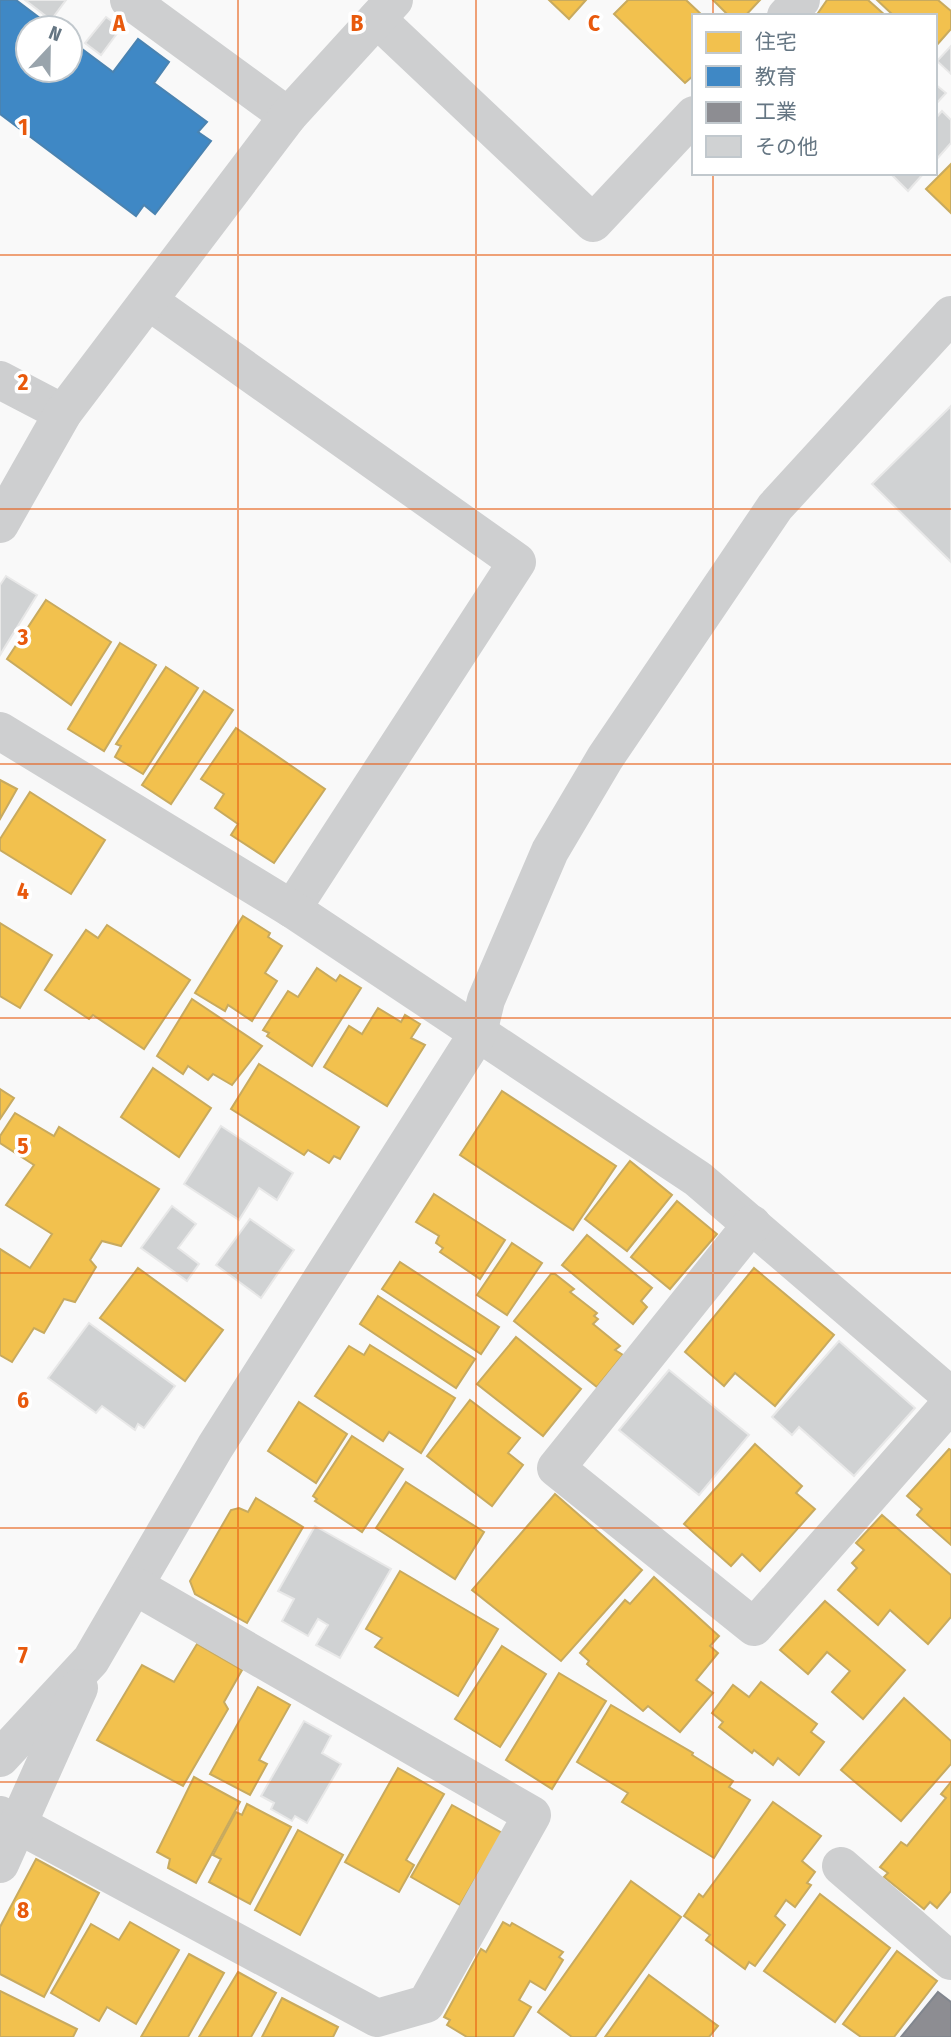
<svg xmlns="http://www.w3.org/2000/svg" width="951" height="2037" font-family="'Fira Sans Condensed','Noto Sans JP',sans-serif">
	<style>
		.homes { fill: #f2c14e; stroke: #c8aa5e; stroke-width: 2 }
		.schools { fill: #3f88c5; stroke: #4a83b1; stroke-width: 2 }
		.industry { fill: #8d8d92; stroke: #81868e; stroke-width: 2 }
		.building { fill: #d0d2d3; stroke: #e8e8e8; stroke-width: 2 }
		.lines { fill: none; stroke-linecap: round; stroke-linejoin: round }
		.minor { stroke: #cecfd0; stroke-width: 38 }
		.grid { fill: none; stroke: #e8590c; stroke-width: 2; stroke-opacity: 0.55 }
		.grid-label { font-size: 23px; text-anchor: middle; font-weight: bold; fill: #e8590c; stroke: #fff; stroke-width: 7; stroke-linejoin: round; paint-order: stroke }
	</style>
	<rect width="100%" height="100%" fill="#f9f9f9"/>
	<g class="homes">
		<path d="M 549,0 L 586,0 L 569,19 Z"/>
		<path d="M 628,0 L 686,0 L 703,16 L 694,16 L 694,75 L 685,83 L 614,14 Z"/>
		<path d="M 713,0 L 760,0 L 745,16 L 729,16 Z"/>
		<path d="M 827,0 L 868,0 L 886,16 L 816,16 Z"/>
		<path d="M 877,0 L 938,0 L 951,11 L 951,29 L 935,47 L 935,16 L 894,16 Z"/>
		<path d="M 951,164 L 951,213 L 926,189 Z"/>
		<path d="M 46,600 L 111,642 L 71,705 L 7,659 Z"/>
		<path d="M 120,643 L 156,665 L 104,751 L 68,729 Z"/>
		<path d="M 166,667 L 198,688 L 143,774 L 115,757 L 121,746 L 116,744 Z"/>
		<path d="M 204,691 L 233,710 L 171,804 L 142,785 Z"/>
		<path d="M 236,728 L 325,789 L 274,863 L 231,835 L 238,824 L 215,808 L 224,794 L 201,779 Z"/>
		<path d="M 0,780 L 17,789 L 0,819 Z"/>
		<path d="M 30,792 L 105,840 L 71,894 L 0,850 L 0,839 Z"/>
		<path d="M 243,916 L 270,933 L 268,937 L 282,946 L 265,973 L 277,981 L 252,1021 L 228,1005 L 225,1011 L 195,993 Z"/>
		<path d="M 0,923 L 52,955 L 20,1008 L 0,996 Z"/>
		<path d="M 107,925 L 190,980 L 144,1049 L 93,1015 L 89,1019 L 45,990 L 86,930 L 98,938 Z"/>
		<path d="M 317,968 L 336,981 L 340,975 L 361,988 L 312,1066 L 267,1036 L 269,1033 L 263,1030 L 288,991 L 298,997 Z"/>
		<path d="M 192,999 L 262,1046 L 232,1085 L 213,1074 L 208,1080 L 188,1066 L 183,1074 L 157,1056 Z"/>
		<path d="M 378,1008 L 401,1022 L 405,1015 L 420,1024 L 411,1038 L 425,1045 L 387,1106 L 324,1067 L 349,1026 L 362,1034 Z"/>
		<path d="M 259,1064 L 359,1127 L 340,1159 L 334,1156 L 329,1163 L 308,1150 L 304,1155 L 231,1109 Z"/>
		<path d="M 153,1068 L 211,1108 L 179,1157 L 121,1117 Z"/>
		<path d="M 0,1089 L 14,1098 L 0,1119 Z"/>
		<path d="M 502,1091 L 616,1166 L 573,1230 L 460,1155 Z"/>
		<path d="M 15,1113 L 54,1136 L 59,1127 L 159,1189 L 121,1246 L 102,1241 L 90,1260 L 96,1267 L 75,1302 L 64,1299 L 44,1333 L 34,1328 L 12,1362 L 0,1355 L 0,1249 L 30,1268 L 52,1234 L 6,1205 L 34,1165 L 0,1143 L 0,1136 Z"/>
		<path d="M 630,1161 L 672,1195 L 627,1251 L 585,1219 Z"/>
		<path d="M 434,1194 L 505,1240 L 480,1279 L 440,1252 L 443,1248 L 436,1243 L 439,1236 L 416,1222 Z"/>
		<path d="M 677,1201 L 717,1234 L 670,1289 L 631,1257 Z"/>
		<path d="M 587,1235 L 652,1288 L 641,1301 L 647,1307 L 633,1324 L 562,1265 Z"/>
		<path d="M 512,1243 L 542,1263 L 507,1315 L 477,1295 Z"/>
		<path d="M 400,1262 L 499,1327 L 481,1354 L 382,1289 Z"/>
		<path d="M 138,1268 L 223,1330 L 185,1381 L 100,1318 Z"/>
		<path d="M 754,1268 L 834,1335 L 775,1406 L 735,1373 L 724,1386 L 685,1352 Z"/>
		<path d="M 551,1274 L 555,1274 L 574,1289 L 570,1292 L 597,1313 L 594,1316 L 598,1319 L 593,1324 L 620,1346 L 615,1350 L 623,1355 L 597,1387 L 514,1321 Z"/>
		<path d="M 378,1296 L 475,1359 L 456,1388 L 360,1324 Z"/>
		<path d="M 516,1337 L 581,1389 L 543,1436 L 477,1384 Z"/>
		<path d="M 370,1345 L 455,1398 L 421,1453 L 389,1432 L 383,1441 L 315,1396 L 349,1346 L 364,1355 Z"/>
		<path d="M 470,1400 L 520,1438 L 508,1453 L 523,1465 L 492,1506 L 427,1456 Z"/>
		<path d="M 299,1402 L 347,1434 L 316,1483 L 268,1451 Z"/>
		<path d="M 352,1436 L 403,1469 L 362,1532 L 315,1501 L 317,1499 L 313,1496 Z"/>
		<path d="M 755,1444 L 802,1486 L 796,1493 L 815,1509 L 760,1571 L 742,1554 L 731,1566 L 684,1524 Z"/>
		<path d="M 949,1449 L 951,1450 L 951,1545 L 917,1515 L 922,1509 L 907,1496 Z"/>
		<path d="M 406,1482 L 484,1532 L 455,1579 L 376,1528 Z"/>
		<path d="M 555,1494 L 642,1570 L 561,1661 L 472,1590 Z"/>
		<path d="M 256,1498 L 303,1527 L 247,1623 L 195,1594 L 190,1581 L 231,1510 L 239,1508 L 248,1512 Z"/>
		<path d="M 882,1515 L 951,1575 L 951,1617 L 928,1644 L 890,1610 L 878,1625 L 838,1590 L 857,1568 L 852,1563 L 864,1550 L 856,1543 Z"/>
		<path d="M 400,1571 L 498,1629 L 458,1696 L 375,1647 L 382,1638 L 366,1629 Z"/>
		<path d="M 654,1577 L 719,1636 L 710,1646 L 718,1653 L 696,1680 L 713,1693 L 680,1732 L 648,1706 L 643,1711 L 587,1664 L 589,1661 L 580,1653 L 625,1600 L 630,1604 Z"/>
		<path d="M 825,1601 L 905,1670 L 863,1719 L 832,1692 L 850,1671 L 827,1652 L 808,1674 L 780,1650 Z"/>
		<path d="M 197,1644 L 242,1670 L 224,1702 L 228,1709 L 183,1786 L 97,1740 L 142,1665 L 174,1682 Z"/>
		<path d="M 502,1646 L 546,1674 L 500,1747 L 455,1719 Z"/>
		<path d="M 559,1673 L 606,1701 L 552,1789 L 506,1760 Z"/>
		<path d="M 761,1682 L 817,1724 L 811,1732 L 824,1742 L 799,1775 L 778,1758 L 773,1765 L 754,1750 L 752,1753 L 719,1727 L 723,1722 L 712,1713 L 733,1685 L 749,1697 Z"/>
		<path d="M 258,1687 L 290,1705 L 259,1760 L 267,1764 L 250,1795 L 210,1774 Z"/>
		<path d="M 904,1698 L 951,1741 L 951,1764 L 901,1821 L 841,1770 Z"/>
		<path d="M 611,1705 L 693,1753 L 692,1755 L 733,1781 L 729,1787 L 750,1800 L 714,1858 L 622,1802 L 628,1793 L 577,1762 Z"/>
		<path d="M 398,1768 L 444,1794 L 406,1860 L 414,1865 L 399,1892 L 345,1862 Z"/>
		<path d="M 194,1777 L 240,1802 L 196,1883 L 168,1868 L 170,1859 L 157,1852 Z"/>
		<path d="M 951,1782 L 951,1891 L 937,1908 L 930,1902 L 924,1909 L 884,1877 L 888,1873 L 880,1867 L 901,1842 L 907,1846 L 946,1798 L 941,1794 Z"/>
		<path d="M 773,1802 L 821,1836 L 802,1861 L 815,1872 L 807,1883 L 811,1885 L 795,1907 L 786,1900 L 775,1916 L 785,1925 L 755,1966 L 749,1962 L 745,1969 L 706,1940 L 710,1935 L 684,1916 L 699,1894 L 703,1897 Z"/>
		<path d="M 247,1804 L 291,1827 L 250,1904 L 209,1882 L 221,1859 L 213,1855 L 236,1812 L 242,1815 Z"/>
		<path d="M 452,1805 L 502,1833 L 460,1905 L 411,1877 Z"/>
		<path d="M 298,1830 L 343,1855 L 300,1935 L 255,1910 Z"/>
		<path d="M 36,1859 L 99,1893 L 44,1997 L 0,1974 L 0,1927 Z"/>
		<path d="M 631,1881 L 681,1917 L 595,2037 L 572,2037 L 538,2012 Z"/>
		<path d="M 820,1894 L 890,1948 L 835,2022 L 764,1971 Z"/>
		<path d="M 130,1922 L 179,1950 L 136,2024 L 107,2007 L 99,2021 L 51,1993 L 91,1924 L 119,1940 Z"/>
		<path d="M 503,1922 L 510,1926 L 512,1923 L 563,1952 L 559,1957 L 563,1960 L 545,1990 L 530,1981 L 519,2000 L 531,2007 L 513,2037 L 467,2037 L 447,2025 L 450,2020 L 444,2017 L 481,1949 L 486,1952 Z"/>
		<path d="M 897,1951 L 937,1981 L 894,2037 L 861,2037 L 843,2024 Z"/>
		<path d="M 189,1954 L 224,1973 L 188,2037 L 141,2037 Z"/>
		<path d="M 238,1972 L 276,1993 L 251,2037 L 199,2037 Z"/>
		<path d="M 649,1975 L 718,2026 L 709,2037 L 605,2037 Z"/>
		<path d="M 0,1991 L 77,2029 L 73,2037 L 0,2037 Z"/>
		<path d="M 282,1998 L 338,2027 L 333,2037 L 262,2037 Z"/>
	</g>
	<path class="schools" d="M 0,0 L 16,0 L 53,28 L 28,28 L 28,70 L 70,70 L 70,40 L 113,72 L 138,39 L 169,62 L 154,83 L 207,122 L 198,132 L 211,141 L 155,214 L 144,205 L 136,216 L 0,114 Z"/>
	<path class="industry" d="M 938,1992 L 951,2002 L 951,2037 L 901,2037 Z"/>
	<g class="building">
		<path d="M 25,0 L 66,0 L 51,20 Z"/>
		<path d="M 106,17 L 121,28 L 101,55 L 85,43 Z"/>
		<path d="M 951,46 L 951,74 L 937,61 Z"/>
		<path d="M 935,84 L 946,93 L 935,105 Z"/>
		<path d="M 942,111 L 951,120 L 951,143 L 935,161 L 935,119 Z"/>
		<path d="M 890,173 L 924,173 L 908,191 Z"/>
		<path d="M 951,406 L 951,562 L 872,484 Z"/>
		<path d="M 6,576 L 37,595 L 0,655 L 0,585 Z"/>
		<path d="M 221,1126 L 293,1173 L 277,1200 L 259,1188 L 239,1220 L 184,1184 Z"/>
		<path d="M 172,1206 L 196,1224 L 178,1248 L 199,1264 L 187,1281 L 141,1248 Z"/>
		<path d="M 250,1219 L 294,1250 L 261,1298 L 216,1265 Z"/>
		<path d="M 89,1323 L 175,1386 L 144,1428 L 138,1424 L 135,1430 L 102,1406 L 96,1413 L 48,1378 Z"/>
		<path d="M 839,1341 L 915,1408 L 854,1476 L 799,1427 L 792,1435 L 772,1417 Z"/>
		<path d="M 669,1370 L 749,1435 L 699,1495 L 619,1430 Z"/>
		<path d="M 315,1526 L 391,1569 L 340,1658 L 316,1645 L 328,1625 L 318,1619 L 308,1636 L 282,1621 L 294,1599 L 278,1591 Z"/>
		<path d="M 304,1721 L 331,1736 L 322,1753 L 341,1764 L 307,1823 L 295,1816 L 292,1821 L 271,1809 L 274,1803 L 261,1796 Z"/>
	</g>
	<g class="lines">
		<g class="minor">
			<path d="M 129,0 L 288,116"/>
			<path d="M 786,16 L 801,0"/>
			<path d="M 377,19 L 593,223 L 694,115"/>
			<path d="M 150,302 L 517,562 L 292,909"/>
			<path d="M 0,380 L 63,413"/>
			<path d="M 0,524 L 63,413 L 288,116 L 394,0"/>
			<path d="M 0,731 L 292,909 L 698,1179 L 951,1396"/>
			<path d="M 752,1224 L 556,1468 L 754,1627 L 951,1403"/>
			<path d="M 0,1758 L 91,1660 L 215,1447 L 478,1033 L 486,1000 L 550,851 L 605,758 L 775,507 L 951,315"/>
			<path d="M 0,1815 L 377,2018 L 426,2004 L 532,1815 L 135,1586"/>
			<path d="M 0,1864 L 79,1688"/>
			<path d="M 841,1866 L 951,1961"/>
		</g>
	</g>
	<path class="grid" d="M 238,0 L 238,2037M 476,0 L 476,2037M 713,0 L 713,16M 713,173 L 713,2037M 0,255 L 951,255M 0,509 L 951,509M 0,764 L 951,764M 0,1018 L 951,1018M 0,1273 L 951,1273M 0,1528 L 951,1528M 0,1782 L 951,1782"/>
	<g class="grid-label">
		<text x="119" y="31">A</text>
		<text x="357" y="31">B</text>
		<text x="594" y="31">C</text>
		<text x="23" y="135">1</text>
		<text x="23" y="390">2</text>
		<text x="23" y="645">3</text>
		<text x="23" y="899">4</text>
		<text x="23" y="1154">5</text>
		<text x="23" y="1408">6</text>
		<text x="23" y="1663">7</text>
		<text x="23" y="1918">8</text>
	</g>
	<rect x="692" y="14" width="245" height="161" fill="#ffffff" stroke="#c1c8cd" stroke-width="2"/>
	<rect x="706" y="32" width="35" height="21" fill="#f2c14e" stroke="#c1c8cd" stroke-width="2"/>
	<text x="755" y="49" font-size="21" fill="#657683">住宅</text>
	<rect x="706" y="66" width="35" height="21" fill="#3f88c5" stroke="#c1c8cd" stroke-width="2"/>
	<text x="755" y="84" font-size="21" fill="#657683">教育</text>
	<rect x="706" y="102" width="35" height="21" fill="#8d8d92" stroke="#c1c8cd" stroke-width="2"/>
	<text x="755" y="119" font-size="21" fill="#657683">工業</text>
	<rect x="706" y="136" width="35" height="21" fill="#d0d2d3" stroke="#c1c8cd" stroke-width="2"/>
	<text x="755" y="154" font-size="21" fill="#657683">その他</text>
	<g transform="translate(49 49) rotate(22)"><circle r="33" fill="#ffffff" stroke="#c1c8cd" stroke-width="2"/>
	<path d="M0-5L12 26L0 18L-12 26Z" fill="#99a4ac"/>
	<text y="-10" font-size="19" font-weight="bold" text-anchor="middle" fill="#657683">N</text>
	</g>
</svg>
